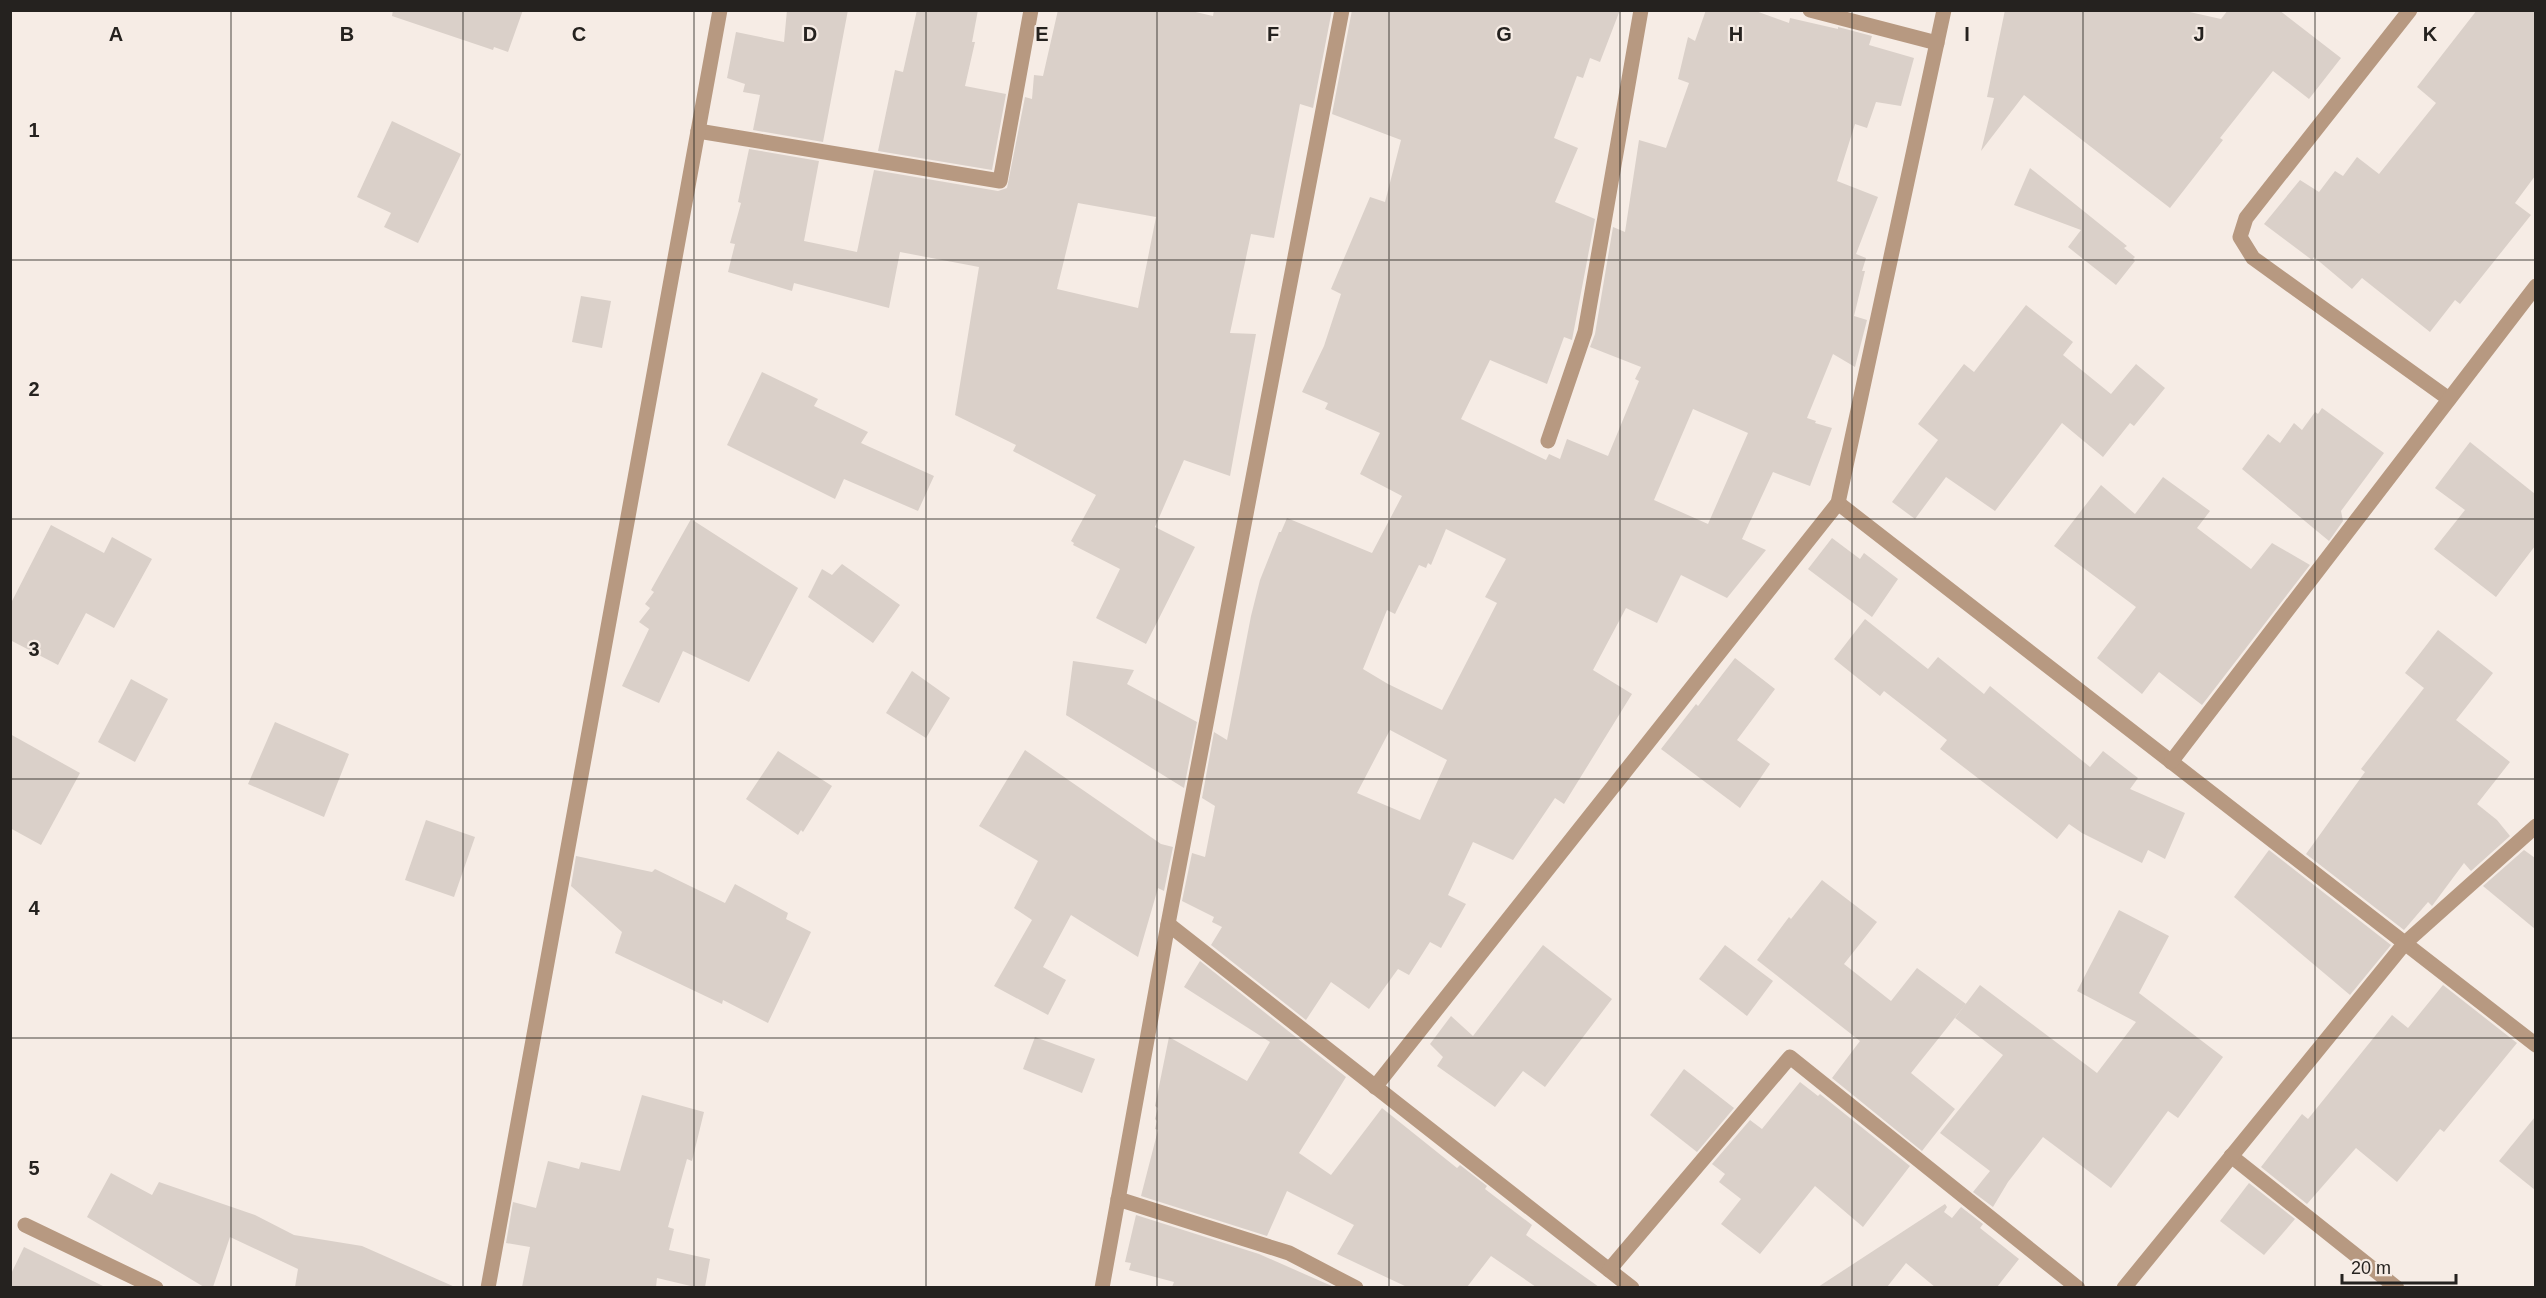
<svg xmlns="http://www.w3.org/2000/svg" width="2546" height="1298" font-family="Arial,sans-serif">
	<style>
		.building { fill: #dad0c9; fill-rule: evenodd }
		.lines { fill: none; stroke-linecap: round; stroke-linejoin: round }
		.street { stroke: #b79981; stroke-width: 15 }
		.grid { fill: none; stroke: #25221f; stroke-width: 1.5; stroke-opacity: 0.55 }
		.grid-label { font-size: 20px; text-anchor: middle; font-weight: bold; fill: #25221f; stroke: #f6ece5; stroke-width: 4.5; stroke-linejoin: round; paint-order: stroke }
	</style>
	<rect width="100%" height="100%" fill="#f6ece5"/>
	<g class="building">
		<path d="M 393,10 L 523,10 L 508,52 L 494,47 L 493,50 L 392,16 Z"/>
		<path d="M 787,10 L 848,10 L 823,142 L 753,130 L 760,95 L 743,92 L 745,84 L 727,78 L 736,32 L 784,42 Z"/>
		<path d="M 917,10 L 978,10 L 972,42 L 975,42 L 965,86 L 1006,94 L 992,170 L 878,151 L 895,70 L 903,72 Z"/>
		<path d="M 1058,10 L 1187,10 L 1213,16 L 1214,10 L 1332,10 L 1313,108 L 1300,104 L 1274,238 L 1251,234 L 1230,333 L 1256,334 L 1230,476 L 1184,460 L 1155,527 L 1195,547 L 1146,644 L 1096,618 L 1120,569 L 1073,545 L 1074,543 L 1071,541 L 1096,495 L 1013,451 L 1016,445 L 955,415 L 979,267 L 900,252 L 889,308 L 794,283 L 792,291 L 728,272 L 735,244 L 730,243 L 741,203 L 738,202 L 749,149 L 819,161 L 804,241 L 857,252 L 874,170 L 998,191 L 1007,188 L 1025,97 L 1032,99 L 1034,75 L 1043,76 ZM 1078,203 L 1156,217 L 1138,308 L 1057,289 Z"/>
		<path d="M 1352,10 L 1620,10 L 1600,62 L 1590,58 L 1583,78 L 1577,76 L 1554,138 L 1578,148 L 1555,202 L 1595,219 L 1572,340 L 1564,337 L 1547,384 L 1490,360 L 1461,419 L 1546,460 L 1549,454 L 1560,459 L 1567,439 L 1608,456 L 1639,381 L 1635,379 L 1641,367 L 1590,347 L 1595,334 L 1613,227 L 1625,232 L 1639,140 L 1666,148 L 1689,83 L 1678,79 L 1688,37 L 1695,41 L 1706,10 L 1753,10 L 1789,23 L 1790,18 L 1838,29 L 1838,27 L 1872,36 L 1869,45 L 1914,58 L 1901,106 L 1876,102 L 1867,128 L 1855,124 L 1837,181 L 1878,197 L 1856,254 L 1866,258 L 1862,271 L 1865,271 L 1854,316 L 1867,320 L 1855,367 L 1833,354 L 1807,418 L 1816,421 L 1815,423 L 1832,428 L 1810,486 L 1773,472 L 1742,539 L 1766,550 L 1727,598 L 1681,575 L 1657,623 L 1626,608 L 1593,670 L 1632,694 L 1564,804 L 1555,798 L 1513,860 L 1473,842 L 1448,895 L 1466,904 L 1441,948 L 1430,942 L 1409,975 L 1398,969 L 1369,1009 L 1331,982 L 1306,1020 L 1211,945 L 1222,927 L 1212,922 L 1214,917 L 1182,901 L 1192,853 L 1205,857 L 1215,806 L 1202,798 L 1214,732 L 1227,740 L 1251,616 L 1260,580 L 1279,532 L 1281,532 L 1287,518 L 1372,553 L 1402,496 L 1360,474 L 1380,433 L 1325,409 L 1328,403 L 1302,392 L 1324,346 L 1341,294 L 1331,289 L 1370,197 L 1385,202 L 1401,140 L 1332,114 ZM 1693,409 L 1748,433 L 1708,524 L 1654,500 ZM 1446,529 L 1506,559 L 1485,597 L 1497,603 L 1442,710 L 1388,684 L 1363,669 L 1387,610 L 1395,614 L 1419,565 L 1426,568 L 1428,563 L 1431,565 ZM 1390,730 L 1447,760 L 1420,820 L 1357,793 Z"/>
		<path d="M 2005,10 L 2185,11 L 2221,19 L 2228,10 L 2279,10 L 2341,58 L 2309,99 L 2273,71 L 2220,138 L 2223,140 L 2170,208 L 2024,95 L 1981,151 L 1994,98 L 1987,97 Z"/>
		<path d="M 2477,10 L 2535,10 L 2535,176 L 2515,203 L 2531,215 L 2460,304 L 2455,300 L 2430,332 L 2362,278 L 2352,289 L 2314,257 L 2312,260 L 2264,224 L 2300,180 L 2319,192 L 2335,171 L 2343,176 L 2357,157 L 2379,174 L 2436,103 L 2417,87 Z"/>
		<path d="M 392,121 L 461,154 L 418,243 L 384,227 L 391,213 L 357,197 Z"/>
		<path d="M 2030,168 L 2127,246 L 2124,248 L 2135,257 L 2133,259 L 2135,261 L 2116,285 L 2068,247 L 2081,230 L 2014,205 Z"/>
		<path d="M 581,296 L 611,301 L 602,348 L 572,342 Z"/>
		<path d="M 2026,305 L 2073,342 L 2063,355 L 2111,394 L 2136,364 L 2165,388 L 2134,426 L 2130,423 L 2103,457 L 2062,423 L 1995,511 L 1946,477 L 1915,519 L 1892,502 L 1938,440 L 1918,424 L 1964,364 L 1974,372 Z"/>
		<path d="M 762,372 L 818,399 L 814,406 L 868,432 L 861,443 L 934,476 L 918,511 L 844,479 L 835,499 L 727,445 Z"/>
		<path d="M 2322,408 L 2384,453 L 2341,511 L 2343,521 L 2329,541 L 2242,469 L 2268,434 L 2280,443 L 2294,423 L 2302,430 L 2315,412 L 2318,414 Z"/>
		<path d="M 2470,442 L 2535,494 L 2535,546 L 2496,597 L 2434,549 L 2465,510 L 2435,488 Z"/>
		<path d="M 2163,477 L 2210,511 L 2197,528 L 2251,569 L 2272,543 L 2310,565 L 2202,705 L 2159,672 L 2142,694 L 2097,658 L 2136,607 L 2054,546 L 2101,485 L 2135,514 Z"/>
		<path d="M 691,519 L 798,588 L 749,682 L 683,651 L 659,703 L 622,686 L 649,629 L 639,622 L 650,608 L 645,604 L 654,592 L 651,590 Z"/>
		<path d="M 51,525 L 104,553 L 112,537 L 152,559 L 114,628 L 86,613 L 58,665 L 10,640 L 10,605 Z"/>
		<path d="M 1832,538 L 1860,559 L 1864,553 L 1898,579 L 1872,617 L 1808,569 Z"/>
		<path d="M 842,564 L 900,605 L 873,643 L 808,597 L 822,569 L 832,575 Z"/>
		<path d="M 1865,619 L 1928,669 L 1938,657 L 1984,694 L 1990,686 L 2090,767 L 2103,751 L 2138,778 L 2130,789 L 2185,813 L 2165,859 L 2148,850 L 2142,863 L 2082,833 L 2069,824 L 2057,839 L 1940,749 L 1947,740 L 1884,691 L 1880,696 L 1834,659 Z"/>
		<path d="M 2438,630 L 2493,673 L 2456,720 L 2510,762 L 2477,804 L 2497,820 L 2510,836 L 2471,871 L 2464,863 L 2432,906 L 2428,902 L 2404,930 L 2306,854 L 2365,772 L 2361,769 L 2424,688 L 2405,673 Z"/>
		<path d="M 1735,658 L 1775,689 L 1737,740 L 1770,764 L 1740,808 L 1661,749 L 1696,704 L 1698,706 Z"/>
		<path d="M 1073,661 L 1134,670 L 1127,684 L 1197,722 L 1184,788 L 1066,715 Z"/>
		<path d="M 912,671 L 950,698 L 926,738 L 886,713 Z"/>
		<path d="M 131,679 L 168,699 L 135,762 L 98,742 Z"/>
		<path d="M 275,722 L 349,754 L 324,817 L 248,784 Z"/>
		<path d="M 10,734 L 80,773 L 41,845 L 10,828 Z"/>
		<path d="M 1025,750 L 1161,844 L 1173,847 L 1164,891 L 1158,888 L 1138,957 L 1071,915 L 1043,967 L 1066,980 L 1048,1015 L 994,986 L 1032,920 L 1014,908 L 1038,861 L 979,826 Z"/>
		<path d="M 778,751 L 832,786 L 803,832 L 801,830 L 798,835 L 746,799 Z"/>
		<path d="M 426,820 L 475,837 L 454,897 L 405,880 Z"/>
		<path d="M 2269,850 L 2391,945 L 2350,995 L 2234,897 Z"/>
		<path d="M 2524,850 L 2535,858 L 2535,929 L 2483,886 Z"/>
		<path d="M 576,856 L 652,872 L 655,869 L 725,903 L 735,884 L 788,913 L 786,919 L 811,932 L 768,1023 L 723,1000 L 722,1004 L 615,953 L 622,932 L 571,886 Z"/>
		<path d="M 1822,880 L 1877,922 L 1844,964 L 1891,1001 L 1917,968 L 1966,1004 L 1911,1073 L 1955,1109 L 1922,1151 L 1832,1078 L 1860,1041 L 1757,960 L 1789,917 L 1791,919 Z"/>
		<path d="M 2119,910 L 2169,936 L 2139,993 L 2223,1057 L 2178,1118 L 2168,1111 L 2111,1188 L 2043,1137 L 2008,1182 L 1993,1207 L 1973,1192 L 1990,1171 L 1940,1133 L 2003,1055 L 1955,1018 L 1980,985 L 2097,1073 L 2136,1022 L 2077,991 Z"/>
		<path d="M 1543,945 L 1612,999 L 1545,1087 L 1523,1071 L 1495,1107 L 1437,1066 L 1443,1057 L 1430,1044 L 1451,1016 L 1473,1036 Z"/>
		<path d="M 1725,945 L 1773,981 L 1747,1016 L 1699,979 Z"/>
		<path d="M 1200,961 L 1346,1077 L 1299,1153 L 1331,1175 L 1382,1108 L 1457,1168 L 1460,1165 L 1487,1186 L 1485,1189 L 1532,1225 L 1526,1235 L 1599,1287 L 1536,1287 L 1491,1256 L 1467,1287 L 1407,1287 L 1337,1254 L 1354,1225 L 1287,1191 L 1267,1236 L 1141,1196 L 1158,1130 L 1155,1129 L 1157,1121 L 1155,1119 L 1158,1108 L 1155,1106 L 1169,1037 L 1247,1081 L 1270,1042 L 1184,987 Z"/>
		<path d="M 2443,985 L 2517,1043 L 2444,1132 L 2440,1129 L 2397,1182 L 2356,1148 L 2307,1204 L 2261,1167 L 2302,1114 L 2308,1119 L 2392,1015 L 2408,1028 Z"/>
		<path d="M 1035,1037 L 1095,1059 L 1082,1093 L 1023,1069 Z"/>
		<path d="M 1684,1069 L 1734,1108 L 1697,1152 L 1650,1115 Z"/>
		<path d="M 1800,1082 L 1818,1096 L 1820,1094 L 1910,1166 L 1863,1227 L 1815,1186 L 1760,1254 L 1721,1224 L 1741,1199 L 1719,1182 L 1725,1174 L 1712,1164 L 1750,1120 L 1762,1129 Z"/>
		<path d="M 642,1095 L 704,1112 L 692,1161 L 687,1159 L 668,1227 L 674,1229 L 669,1250 L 710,1259 L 705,1287 L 695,1287 L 657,1278 L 656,1287 L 522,1287 L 530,1247 L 506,1243 L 513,1202 L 536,1208 L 548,1161 L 579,1169 L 581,1162 L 620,1171 Z"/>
		<path d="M 2535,1117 L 2535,1190 L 2499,1161 Z"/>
		<path d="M 111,1173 L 152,1195 L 159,1182 L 255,1215 L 294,1235 L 362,1246 L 455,1287 L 295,1287 L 298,1269 L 230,1237 L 213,1287 L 204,1287 L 87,1217 Z"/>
		<path d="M 2249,1183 L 2295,1219 L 2264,1255 L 2220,1221 Z"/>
		<path d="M 1945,1204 L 1947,1207 L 1944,1212 L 1952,1218 L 1961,1207 L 1983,1224 L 1980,1228 L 2019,1259 L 1997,1287 L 1935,1287 L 1906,1263 L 1887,1287 L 1818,1287 Z"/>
		<path d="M 1136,1215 L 1259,1254 L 1334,1287 L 1172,1287 L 1174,1282 L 1129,1270 L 1131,1263 L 1125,1262 Z"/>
		<path d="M 24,1247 L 105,1287 L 10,1287 L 10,1276 Z"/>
	</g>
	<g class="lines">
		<g class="street">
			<path d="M 1810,10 L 1937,43"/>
			<path d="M 2410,10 L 2246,218 L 2240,237 L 2253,258 L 2449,399"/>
			<path d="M 698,131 L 1000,181 L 1031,10"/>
			<path d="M 1548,441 L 1585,332 L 1641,10"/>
			<path d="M 1838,503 L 2536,1045"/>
			<path d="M 2171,762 L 2536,286"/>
			<path d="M 1168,924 L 1632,1288"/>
			<path d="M 1375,1087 L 1838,503 L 1944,10"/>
			<path d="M 2231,1156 L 2397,1288"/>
			<path d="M 1118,1199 L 1289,1253 L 1356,1288"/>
			<path d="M 25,1225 L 156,1288"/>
			<path d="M 1609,1270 L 1790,1057 L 2078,1288"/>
			<path d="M 488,1288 L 720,10"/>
			<path d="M 1102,1288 L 1168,924 L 1342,10"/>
			<path d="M 2124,1288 L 2405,943 L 2536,826"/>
		</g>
	</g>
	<path class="grid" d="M 231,10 L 231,1288M 463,10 L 463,1288M 694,10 L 694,1288M 926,10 L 926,1288M 1157,10 L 1157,1288M 1389,10 L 1389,1288M 1620,10 L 1620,1288M 1852,10 L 1852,1288M 2083,10 L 2083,1288M 2315,10 L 2315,1288M 10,260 L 2536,260M 10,519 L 2536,519M 10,779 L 2536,779M 10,1038 L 2536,1038"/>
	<g class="grid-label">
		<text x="116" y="41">A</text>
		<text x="347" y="41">B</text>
		<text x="579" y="41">C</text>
		<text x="810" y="41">D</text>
		<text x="1042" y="41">E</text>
		<text x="1273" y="41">F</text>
		<text x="1504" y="41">G</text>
		<text x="1736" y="41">H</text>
		<text x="1967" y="41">I</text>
		<text x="2199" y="41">J</text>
		<text x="2430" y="41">K</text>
		<text x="34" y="137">1</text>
		<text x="34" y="396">2</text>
		<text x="34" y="656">3</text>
		<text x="34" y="915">4</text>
		<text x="34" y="1175">5</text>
	</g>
	<rect width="2546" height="1298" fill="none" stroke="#25221f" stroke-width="24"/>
	<path d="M2342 1274v9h114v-9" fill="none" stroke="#25221f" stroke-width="3"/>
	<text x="2351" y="1274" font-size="18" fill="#25221f" stroke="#f6ece5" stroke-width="4.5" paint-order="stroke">20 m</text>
</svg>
